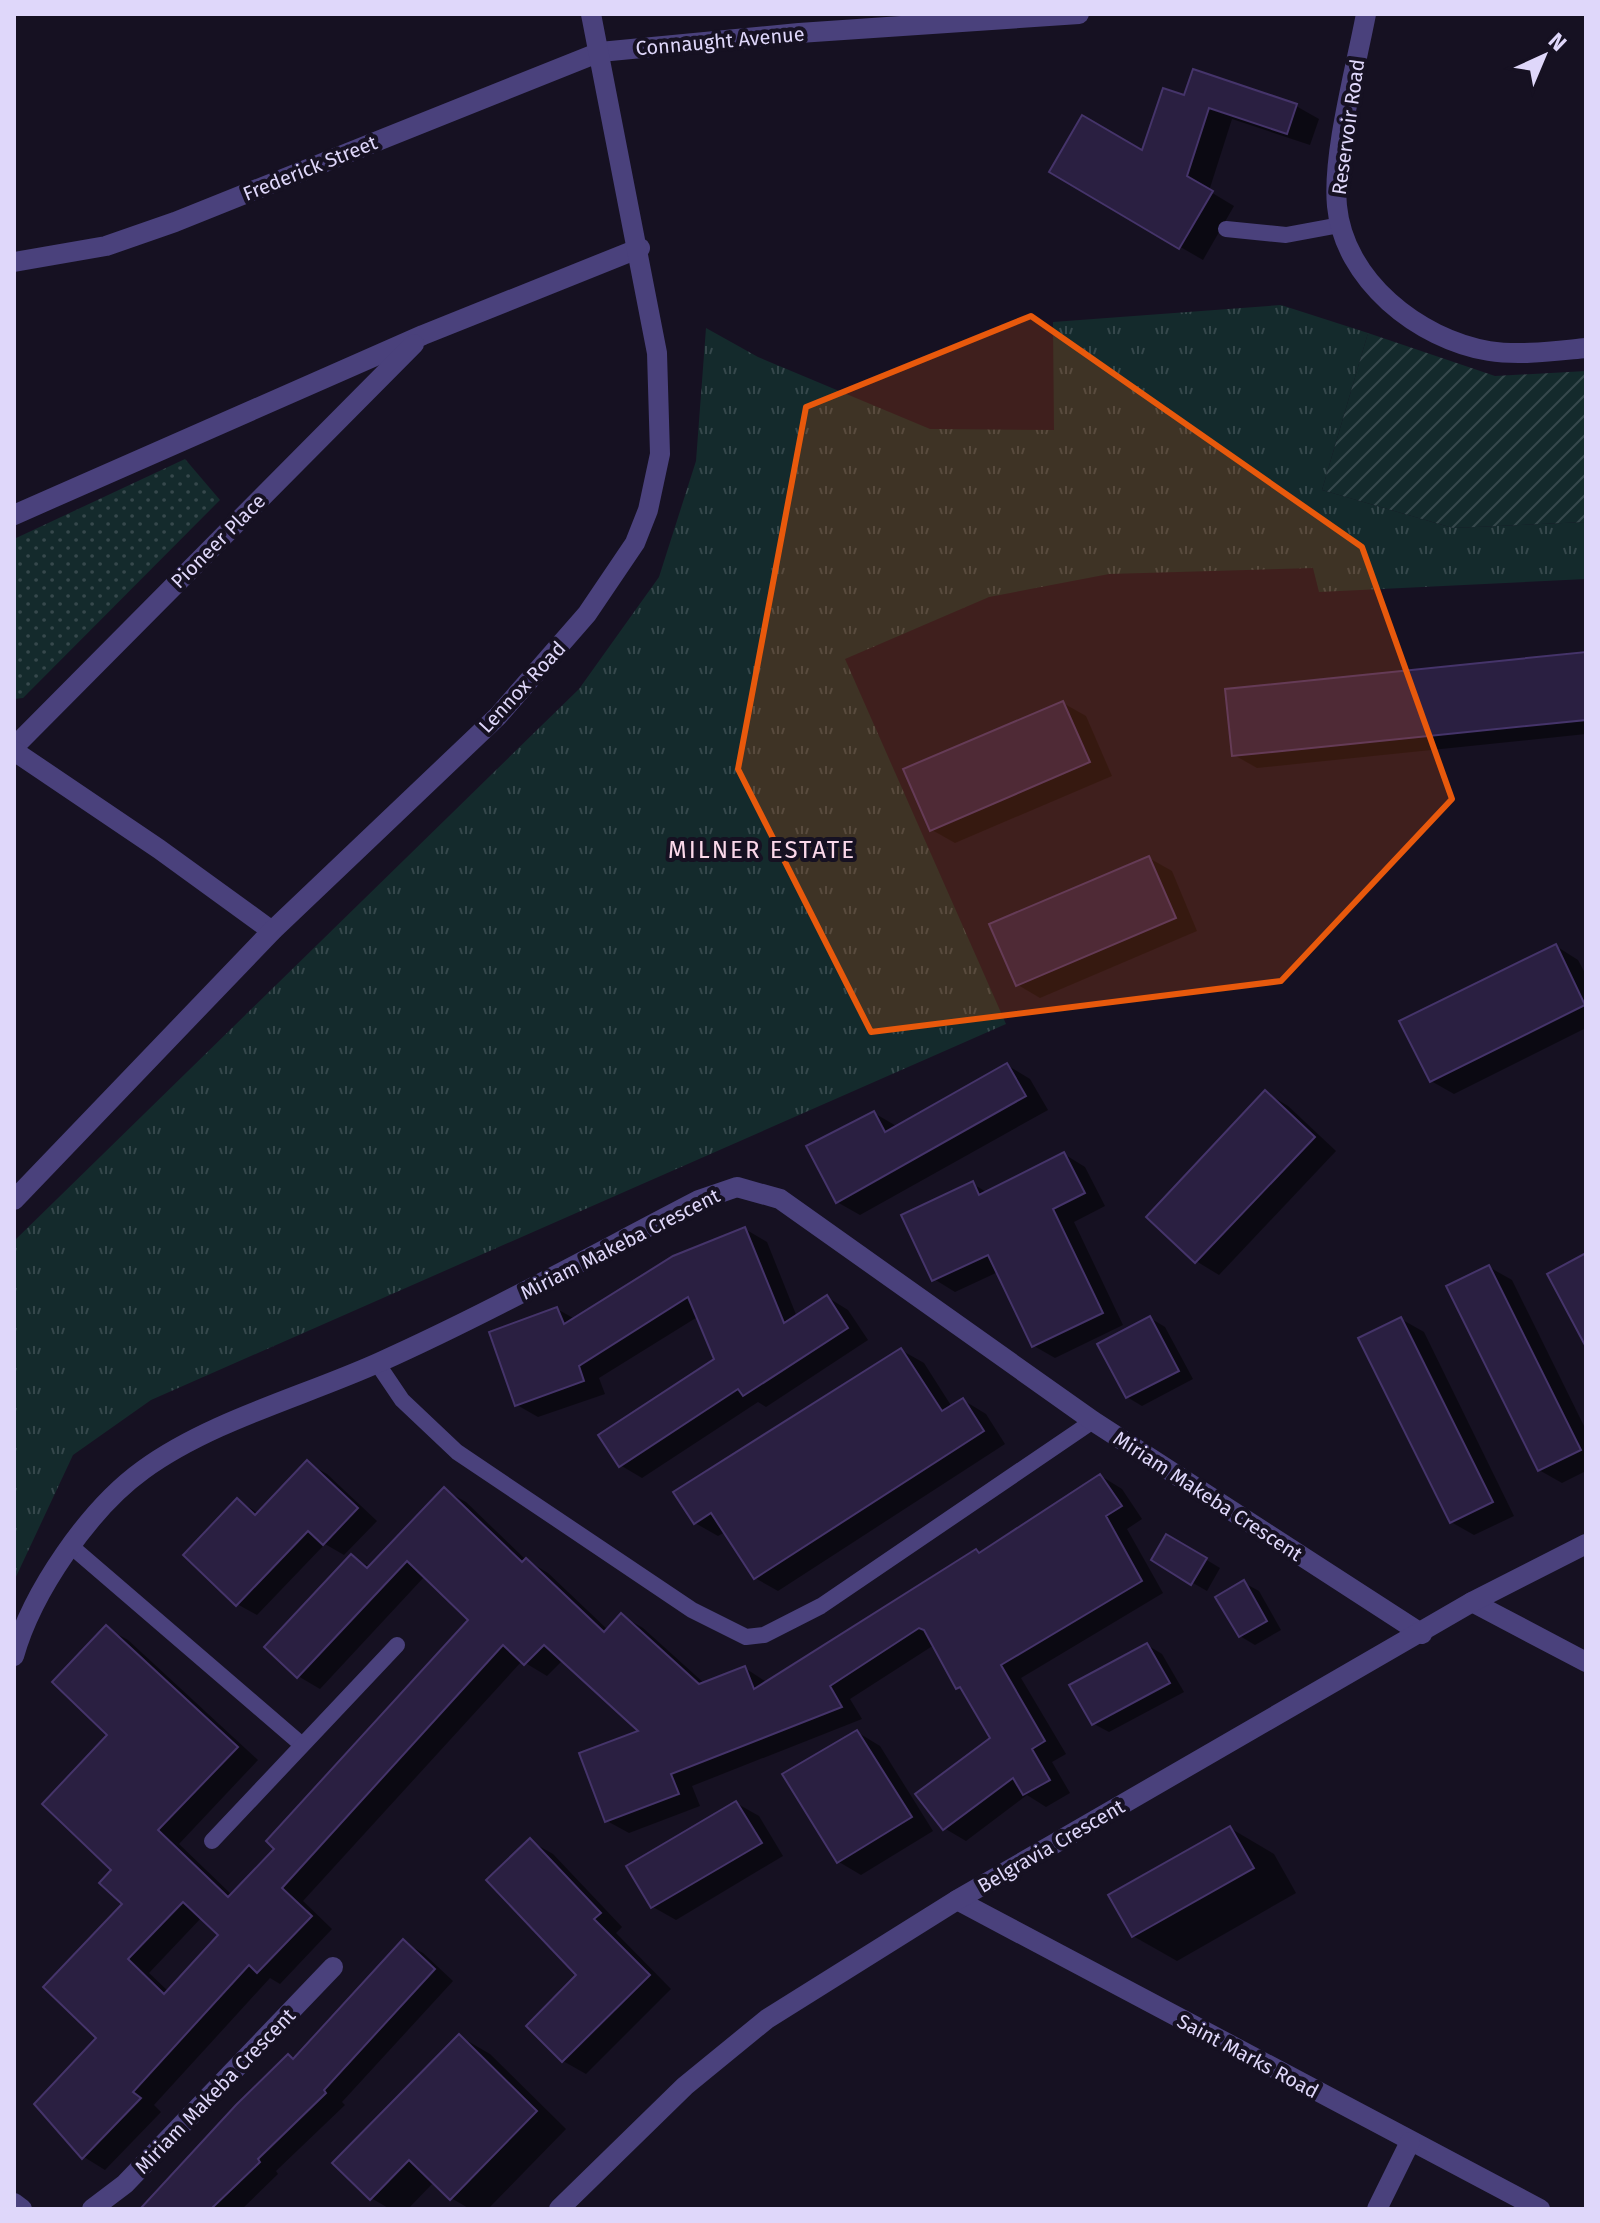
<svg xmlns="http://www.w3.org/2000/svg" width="1600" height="2223" font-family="'Fira Sans',sans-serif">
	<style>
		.grass { fill: url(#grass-tufts) }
		.park { fill: url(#park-dots) }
		.garden { fill: url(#garden-furrows) }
		.shadow { fill: #0007; fill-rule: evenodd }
		.building { fill: #2a1f41; stroke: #45346a; stroke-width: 2; fill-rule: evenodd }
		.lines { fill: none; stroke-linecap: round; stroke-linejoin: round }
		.service { stroke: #4a417c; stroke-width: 16 }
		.minor { stroke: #4a417c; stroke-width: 20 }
		.tertiary { stroke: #4a417c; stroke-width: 20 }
		.marked { fill: #e8590c; fill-opacity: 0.2; stroke: #e8590c; stroke-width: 6; stroke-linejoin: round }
		.labels { text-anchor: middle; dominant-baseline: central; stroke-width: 8; stroke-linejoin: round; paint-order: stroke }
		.street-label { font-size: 20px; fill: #dfd7fa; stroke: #161122 }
		.quarter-label { font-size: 24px; letter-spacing: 2px; fill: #fbd8ea; stroke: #161122 }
	</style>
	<defs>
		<pattern id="grass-tufts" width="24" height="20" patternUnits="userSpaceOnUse" patternTransform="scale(2)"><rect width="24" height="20" fill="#142a2c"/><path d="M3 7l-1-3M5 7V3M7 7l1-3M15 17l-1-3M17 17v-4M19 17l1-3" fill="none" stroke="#36484c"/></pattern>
		<pattern id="park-dots" width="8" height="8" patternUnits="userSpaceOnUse" patternTransform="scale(2)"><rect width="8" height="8" fill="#142a2c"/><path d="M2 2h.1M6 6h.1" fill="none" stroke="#36484c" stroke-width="1.8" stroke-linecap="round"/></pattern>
		<pattern id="garden-furrows" width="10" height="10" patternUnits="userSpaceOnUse" patternTransform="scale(2)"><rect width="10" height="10" fill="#142a2c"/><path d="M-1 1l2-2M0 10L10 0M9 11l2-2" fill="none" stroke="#36484c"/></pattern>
	</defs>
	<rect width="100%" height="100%" fill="#161122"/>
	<path class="grass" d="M 1281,305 L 1368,333 L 1322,490 L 1453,528 L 1586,522 L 1586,579 L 1319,592 L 1313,568 L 1109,574 L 989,597 L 845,659 L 1006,1024 L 151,1400 L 73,1455 L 14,1581 L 14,1241 L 579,689 L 659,577 L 696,461 L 706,328 L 758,357 L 930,429 L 1054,430 L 1053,322 Z"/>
	<path class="park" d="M 185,459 L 220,500 L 23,698 L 14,699 L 14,539 Z"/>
	<path class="garden" d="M 1368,333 L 1495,376 L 1586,371 L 1586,522 L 1453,528 L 1322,490 Z"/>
	<g class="shadow">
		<path d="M 1185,97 L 1296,106 L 1319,119 L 1310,145 L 1232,119 L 1209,191 L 1234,206 L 1203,260 L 1051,172 L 1143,153 Z"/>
		<path d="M 1586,654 L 1586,734 L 1257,768 L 1234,755 Z"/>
		<path d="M 1063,703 L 1086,716 L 1112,776 L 955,843 L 932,830 Z"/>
		<path d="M 1149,858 L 1172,871 L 1197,931 L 1040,998 L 1018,985 Z"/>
		<path d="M 1556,946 L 1578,960 L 1586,975 L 1586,1028 L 1454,1094 L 1431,1081 Z"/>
		<path d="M 1007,1065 L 1030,1079 L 1048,1110 L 860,1215 L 837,1202 L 874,1113 L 898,1127 Z"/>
		<path d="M 1266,1093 L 1288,1106 L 1336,1151 L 1219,1275 L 1196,1261 Z"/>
		<path d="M 1064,1154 L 1085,1167 L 1105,1206 L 1074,1222 L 1123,1325 L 1055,1358 L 1034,1346 L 998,1272 L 955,1292 L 934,1279 L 973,1184 L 988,1193 Z"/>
		<path d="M 745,1229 L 767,1242 L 797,1317 L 827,1297 L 848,1310 L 868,1340 L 766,1407 L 758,1402 L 642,1478 L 620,1465 L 716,1360 L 699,1316 L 599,1378 L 605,1394 L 538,1417 L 517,1405 L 557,1309 L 575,1319 Z"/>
		<path d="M 1489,1267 L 1512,1280 L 1586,1430 L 1586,1471 L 1562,1483 L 1539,1470 Z"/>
		<path d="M 1150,1318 L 1165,1327 L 1193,1379 L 1142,1406 L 1127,1397 Z"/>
		<path d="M 1401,1319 L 1424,1332 L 1514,1516 L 1474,1535 L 1451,1522 Z"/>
		<path d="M 901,1350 L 924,1363 L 952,1407 L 963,1400 L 986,1414 L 1005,1444 L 778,1591 L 755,1578 L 725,1532 L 718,1536 L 695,1523 Z"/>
		<path d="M 307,1463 L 327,1474 L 377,1521 L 344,1555 L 325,1544 L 257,1615 L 237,1604 L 238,1500 L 259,1514 Z"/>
		<path d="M 1101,1476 L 1122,1489 L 1142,1519 L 1127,1529 L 1163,1593 L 1021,1678 L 1066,1754 L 1052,1762 L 1070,1793 L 1046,1807 L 1027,1795 L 966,1841 L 944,1828 L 992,1739 L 934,1645 L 850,1699 L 862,1719 L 692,1786 L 700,1806 L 629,1833 L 607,1821 L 642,1731 L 563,1660 L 547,1676 L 522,1661 L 303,1901 L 332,1929 L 280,1984 L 270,1978 L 154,2105 L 161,2112 L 105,2170 L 84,2157 L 36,2104 L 99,2038 L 124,1904 L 114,1870 L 106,1628 L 128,1640 L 258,1760 L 179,1844 L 232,1895 L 277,1848 L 471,1620 L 425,1576 L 320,1689 L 298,1676 L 352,1557 L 370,1567 L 444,1490 L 466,1502 L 526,1560 L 548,1573 L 608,1630 L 622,1616 L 643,1628 L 705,1684 L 745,1668 L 768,1683 L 981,1554 ZM 202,1917 L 221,1935 L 169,1992 L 149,1973 Z"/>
		<path d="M 1167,1536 L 1220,1568 L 1207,1591 L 1153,1560 Z"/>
		<path d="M 1244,1583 L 1259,1591 L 1281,1630 L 1255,1645 L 1240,1636 Z"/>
		<path d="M 1147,1645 L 1162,1654 L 1184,1692 L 1109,1732 L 1094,1724 Z"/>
		<path d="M 857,1732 L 880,1746 L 933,1831 L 861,1875 L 839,1862 Z"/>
		<path d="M 736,1803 L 759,1816 L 783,1856 L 676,1920 L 653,1907 Z"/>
		<path d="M 1230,1828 L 1274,1854 L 1296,1893 L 1177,1961 L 1133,1936 Z"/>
		<path d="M 530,1841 L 553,1854 L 622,1927 L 616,1933 L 671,1989 L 586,2074 L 563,2061 L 528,2026 L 579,1975 Z"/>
		<path d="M 403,1942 L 423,1953 L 453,1981 L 342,2102 L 345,2105 L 276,2171 L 278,2174 L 242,2209 L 143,2209 L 238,2106 L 289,2056 L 295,2060 Z"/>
		<path d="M 459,2036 L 490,2054 L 566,2129 L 488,2209 L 470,2209 L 451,2198 L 434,2182 L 408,2209 L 390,2209 L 371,2198 Z"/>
	</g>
	<g class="building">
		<path d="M 1193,69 L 1297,104 L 1287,134 L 1209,108 L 1187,176 L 1213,191 L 1179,249 L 1049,172 L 1082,115 L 1142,150 L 1163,88 L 1184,95 Z"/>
		<path d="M 1586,652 L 1586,720 L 1232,756 L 1225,689 Z"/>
		<path d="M 1063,701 L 1090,762 L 930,831 L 903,769 Z"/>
		<path d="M 1149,856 L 1176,918 L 1016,986 L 989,924 Z"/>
		<path d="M 1556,944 L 1585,1005 L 1430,1082 L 1399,1021 Z"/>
		<path d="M 1007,1063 L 1026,1096 L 836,1203 L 806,1146 L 874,1111 L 885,1132 Z"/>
		<path d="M 1265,1090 L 1315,1137 L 1195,1263 L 1146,1217 Z"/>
		<path d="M 1064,1152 L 1085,1193 L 1053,1209 L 1103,1313 L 1032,1347 L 988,1255 L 932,1281 L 901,1215 L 973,1181 L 979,1195 Z"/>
		<path d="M 745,1227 L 784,1323 L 827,1295 L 848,1328 L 743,1396 L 738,1389 L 619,1467 L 598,1435 L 714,1359 L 688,1297 L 579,1366 L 584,1381 L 515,1406 L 489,1332 L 557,1307 L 564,1324 L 673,1256 Z"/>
		<path d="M 1586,1253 L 1586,1347 L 1547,1274 Z"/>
		<path d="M 1489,1265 L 1581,1450 L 1538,1471 L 1446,1286 Z"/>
		<path d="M 1150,1316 L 1179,1371 L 1126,1398 L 1097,1344 Z"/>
		<path d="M 1401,1317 L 1493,1502 L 1450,1523 L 1358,1338 Z"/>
		<path d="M 901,1348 L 942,1411 L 963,1398 L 984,1431 L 754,1579 L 711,1513 L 694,1524 L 673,1492 Z"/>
		<path d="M 307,1460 L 358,1508 L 323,1545 L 308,1531 L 236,1606 L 183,1555 L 237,1498 L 255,1515 Z"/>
		<path d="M 1100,1474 L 1122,1506 L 1106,1516 L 1142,1581 L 1001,1665 L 1045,1741 L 1032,1749 L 1050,1780 L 1023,1795 L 1013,1778 L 943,1830 L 915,1794 L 990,1738 L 960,1687 L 956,1689 L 924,1630 L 919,1628 L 830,1686 L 842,1707 L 671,1774 L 679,1794 L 605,1822 L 579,1753 L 638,1731 L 544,1645 L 524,1665 L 503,1645 L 282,1888 L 312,1916 L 257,1973 L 249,1965 L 133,2092 L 141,2098 L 82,2159 L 34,2104 L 96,2038 L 43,1987 L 122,1904 L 99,1883 L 111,1870 L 42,1804 L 107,1735 L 52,1682 L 106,1625 L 238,1747 L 158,1830 L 228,1897 L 274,1849 L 266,1841 L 468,1620 L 407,1561 L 297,1678 L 264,1647 L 351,1554 L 367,1568 L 444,1487 L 522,1562 L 526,1558 L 604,1632 L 621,1613 L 699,1684 L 745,1666 L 754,1689 L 976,1549 L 979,1553 ZM 183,1902 L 218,1935 L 164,1994 L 128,1959 Z"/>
		<path d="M 1166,1534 L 1207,1558 L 1191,1585 L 1151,1560 Z"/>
		<path d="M 1244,1580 L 1267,1621 L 1239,1637 L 1215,1597 Z"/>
		<path d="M 1147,1643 L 1170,1683 L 1092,1725 L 1069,1685 Z"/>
		<path d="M 857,1730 L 912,1817 L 837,1863 L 782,1774 Z"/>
		<path d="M 736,1801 L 762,1843 L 651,1908 L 626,1866 Z"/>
		<path d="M 1230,1826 L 1254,1868 L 1132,1937 L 1108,1895 Z"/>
		<path d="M 530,1838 L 601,1913 L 594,1919 L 650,1975 L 562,2062 L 526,2026 L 576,1975 L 486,1880 Z"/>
		<path d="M 403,1939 L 435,1969 L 324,2090 L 326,2093 L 258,2159 L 260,2162 L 211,2209 L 140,2209 L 236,2105 L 288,2054 L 293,2059 Z"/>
		<path d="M 459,2034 L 537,2111 L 450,2200 L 409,2160 L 370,2200 L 332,2163 Z"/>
	</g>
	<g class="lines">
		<g class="service">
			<path d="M 1226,229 L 1286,235 L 1340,225"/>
			<path d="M 377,1363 L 402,1400 L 457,1452 L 692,1610 L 746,1637 L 764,1635 L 821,1606 L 1093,1421"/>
			<path d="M 72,1547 L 301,1744"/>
			<path d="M 212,1841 L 397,1645"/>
		</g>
		<g class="minor">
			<path d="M 1366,14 C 1356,67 1332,155 1337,206 C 1344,280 1418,339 1489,351 C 1520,356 1555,351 1586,348"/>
			<path d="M 14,515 L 423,335 L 640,248"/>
			<path d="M 14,747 L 414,344"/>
			<path d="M 14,751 L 159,849 L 272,931"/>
			<path d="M 1472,1602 L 1586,1662"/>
			<path d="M 14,1656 C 32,1592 89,1509 143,1470 C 210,1421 305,1396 380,1362 C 489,1313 593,1255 699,1200 L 737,1187 L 780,1199 L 1093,1421 L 1422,1634"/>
			<path d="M 957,1900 L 1540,2209"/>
			<path d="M 14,2203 L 22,2209"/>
			<path d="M 92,2209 L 125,2184 L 333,1967"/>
			<path d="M 559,2209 L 685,2086 L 767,2019 L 957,1900 L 1472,1602 L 1586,1544"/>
			<path d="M 1377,2209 L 1410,2142"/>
		</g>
		<g class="tertiary">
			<path d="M 14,262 L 106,246 L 175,222 L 600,52 L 799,33 L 1079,14"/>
			<path d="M 14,1200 L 272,931 L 498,716 L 587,614 L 635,543 L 648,510 L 660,454 L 657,353 L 591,14"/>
		</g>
	</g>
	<path class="marked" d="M 1031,316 L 1362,547 L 1452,799 L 1281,981 L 871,1032 L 738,769 L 806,407 Z"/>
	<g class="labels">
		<g class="street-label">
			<text transform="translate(720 41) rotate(-5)">Connaught Avenue</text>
			<text transform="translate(1348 127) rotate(-82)">Reservoir Road</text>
			<text transform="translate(310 168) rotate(-22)">Frederick Street</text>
			<text transform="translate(218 541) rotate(-45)">Pioneer Place</text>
			<text transform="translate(522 687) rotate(-47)">Lennox Road</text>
			<text transform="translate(620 1244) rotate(-27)">Miriam Makeba Crescent</text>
			<text transform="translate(1208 1496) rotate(33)">Miriam Makeba Crescent</text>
			<text transform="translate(1051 1846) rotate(-30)">Belgravia Crescent</text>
			<text transform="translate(1248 2056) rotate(28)">Saint Marks Road</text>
			<text transform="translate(215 2091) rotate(-46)">Miriam Makeba Crescent</text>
		</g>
		<g class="quarter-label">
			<text x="762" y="850">MILNER ESTATE</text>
		</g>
	</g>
	<rect width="1600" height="2223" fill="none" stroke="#dfd7fa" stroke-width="32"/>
	<g transform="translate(1544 56) rotate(44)" stroke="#161122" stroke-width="6" paint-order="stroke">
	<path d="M0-6L14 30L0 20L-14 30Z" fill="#dfd7fa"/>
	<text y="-12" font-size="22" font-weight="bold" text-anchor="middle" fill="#dfd7fa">N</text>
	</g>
</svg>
